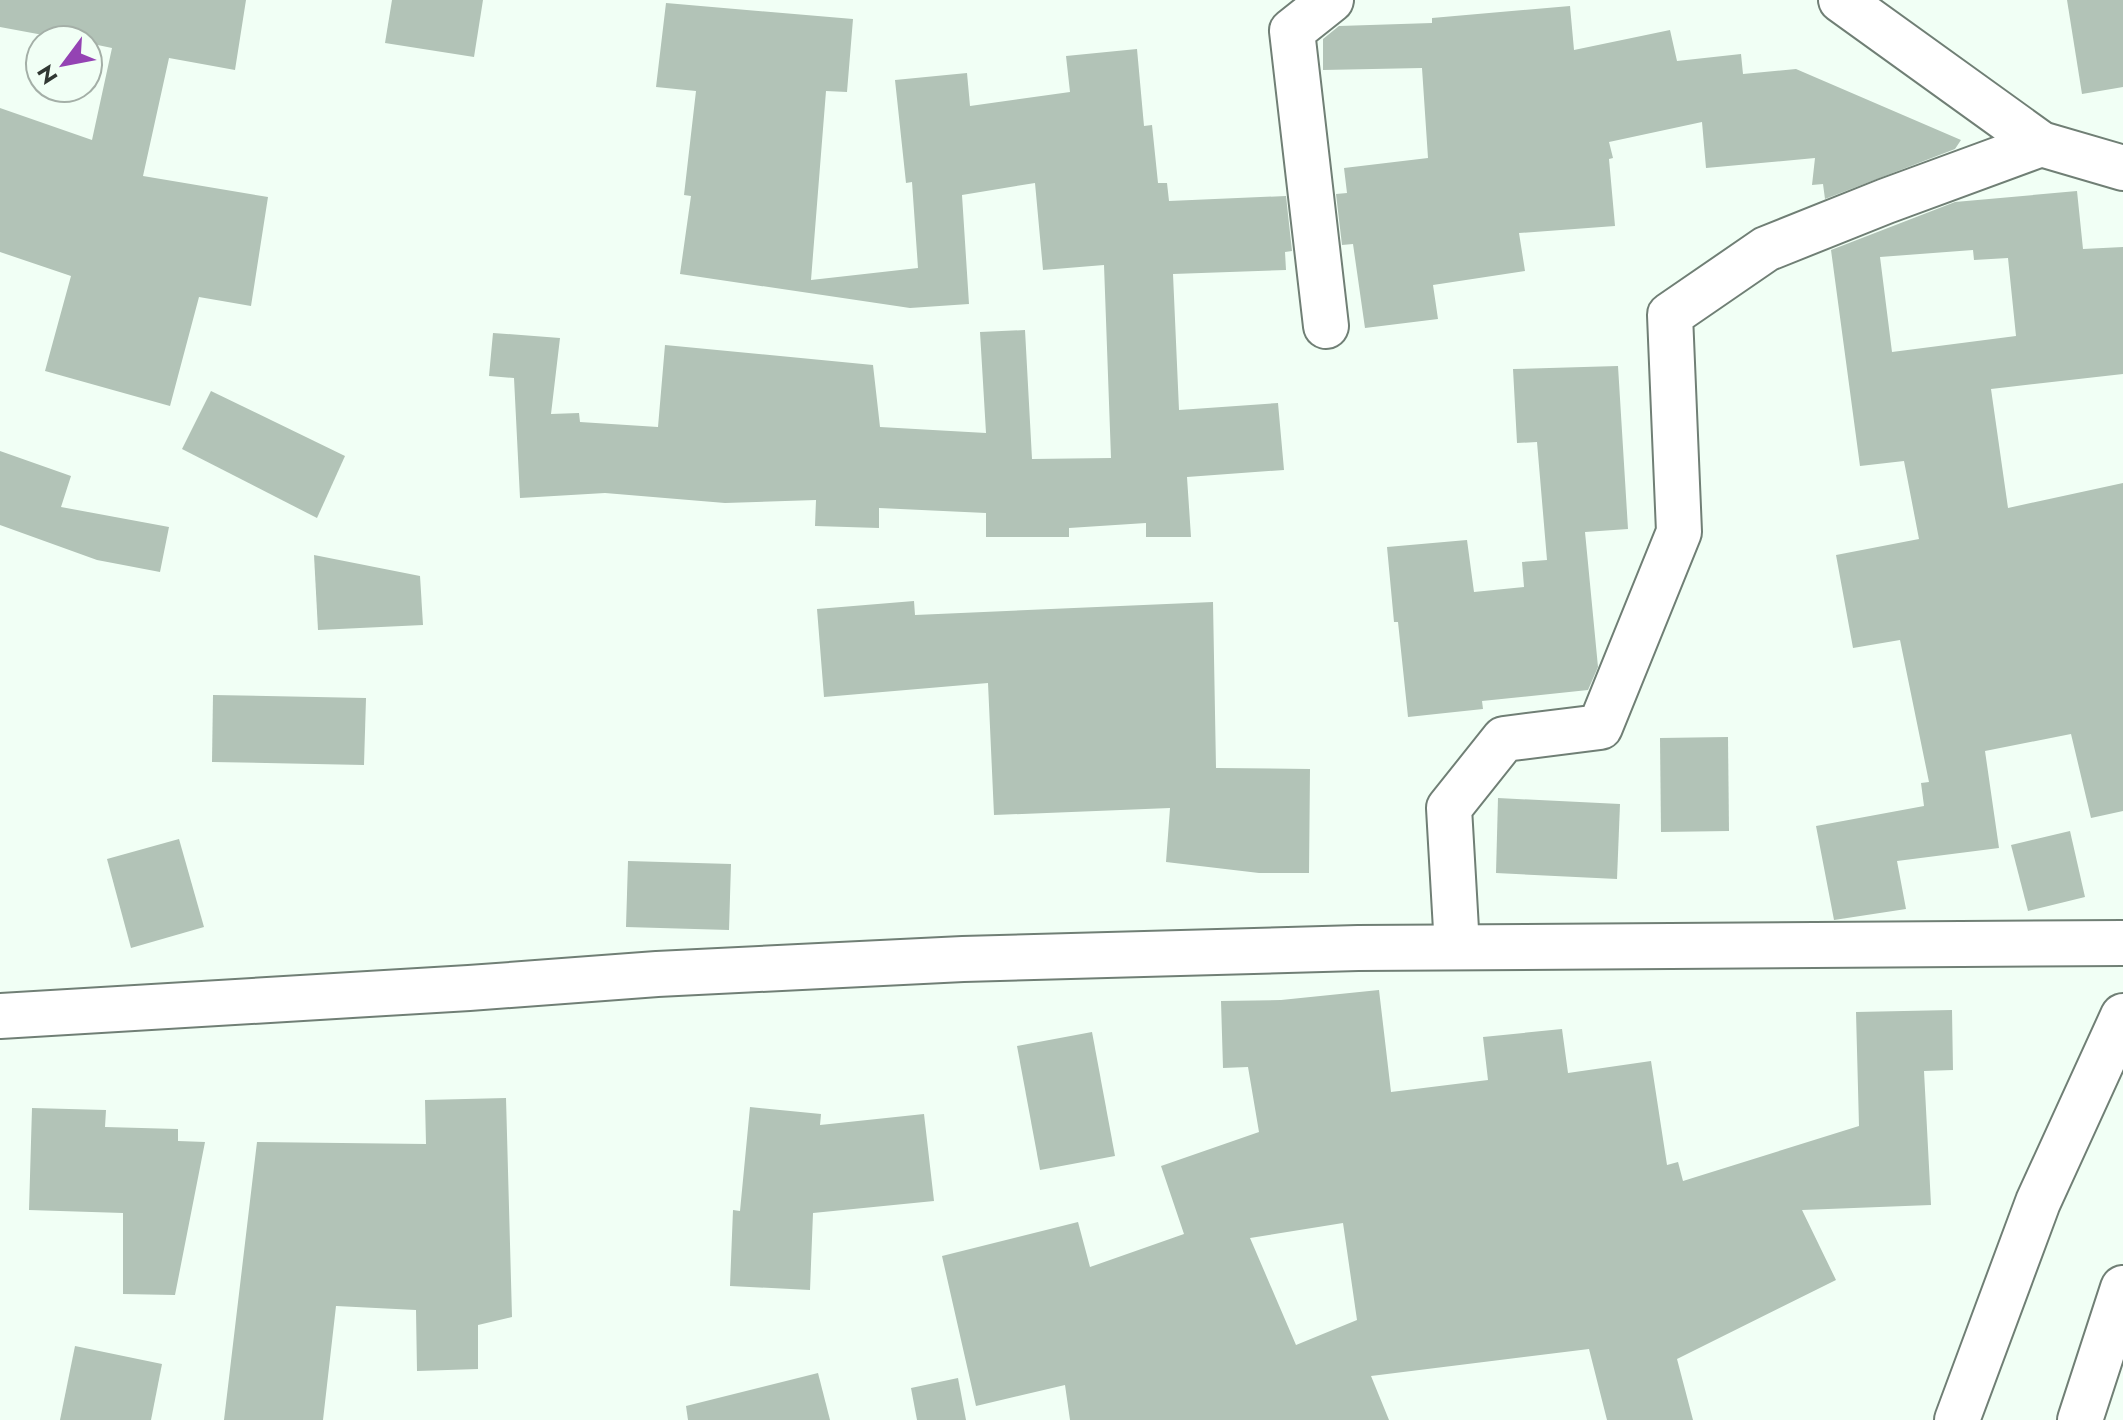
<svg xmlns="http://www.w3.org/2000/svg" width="2123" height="1420" font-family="Jost,sans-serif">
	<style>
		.building { fill: #b2c3b7; fill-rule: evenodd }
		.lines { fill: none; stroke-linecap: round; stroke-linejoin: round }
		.street-casing { stroke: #707f75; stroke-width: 48 }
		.secondary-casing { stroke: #707f75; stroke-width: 48 }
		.street { stroke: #fff; stroke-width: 44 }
		.secondary { stroke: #fff; stroke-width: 44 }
	</style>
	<rect width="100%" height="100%" fill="#f1fff5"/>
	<g class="building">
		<path d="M 0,0 L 246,0 L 235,70 L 169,58 L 143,176 L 268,197 L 251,306 L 199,297 L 170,406 L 45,371 L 71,276 L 0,252 L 0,108 L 92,140 L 112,48 L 88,43 L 88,40 L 70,40 L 0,27 Z"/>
		<path d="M 392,0 L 483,0 L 474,57 L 385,43 Z"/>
		<path d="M 2067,0 L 2123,0 L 2123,87 L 2082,94 Z"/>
		<path d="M 666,3 L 853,19 L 847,92 L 826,91 L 811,280 L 918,268 L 912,182 L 906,183 L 895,80 L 967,73 L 970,106 L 1070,92 L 1066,56 L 1137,49 L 1144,126 L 1152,125 L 1158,183 L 1167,183 L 1169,201 L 1286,196 L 1292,251 L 1285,252 L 1286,270 L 1173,274 L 1179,410 L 1278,403 L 1284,470 L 1187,477 L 1191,537 L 1146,537 L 1146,523 L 1069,528 L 1069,537 L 986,537 L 986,513 L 879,508 L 879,528 L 815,526 L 816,500 L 725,503 L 605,493 L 520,498 L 514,378 L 489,376 L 493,333 L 560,338 L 551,414 L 579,413 L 580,422 L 658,427 L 665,345 L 873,365 L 880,427 L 986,433 L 980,332 L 1025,330 L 1032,459 L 1111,458 L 1104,265 L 1043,270 L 1035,183 L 962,195 L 969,304 L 910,308 L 680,274 L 691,196 L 684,195 L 696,91 L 656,87 Z"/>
		<path d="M 1570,6 L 1574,50 L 1670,30 L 1677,61 L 1741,54 L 1743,74 L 1796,69 L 1961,140 L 1955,149 L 1825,199 L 1823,184 L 1812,185 L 1815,158 L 1706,168 L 1702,122 L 1609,142 L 1613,158 L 1609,159 L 1615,226 L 1519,233 L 1525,271 L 1433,285 L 1438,319 L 1365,328 L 1353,244 L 1342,245 L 1336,194 L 1347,193 L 1344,168 L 1428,158 L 1422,68 L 1323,70 L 1323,39 L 1339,26 L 1432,23 L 1432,18 Z"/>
		<path d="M 2077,191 L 2083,249 L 2123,247 L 2123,374 L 1991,389 L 2008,508 L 2123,483 L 2123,811 L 2091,818 L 2071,734 L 1985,751 L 1999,848 L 1897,861 L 1906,909 L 1834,920 L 1816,826 L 1924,806 L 1921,783 L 1929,782 L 1900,640 L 1853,648 L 1836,555 L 1919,539 L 1904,461 L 1860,466 L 1831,250 L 1955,202 ZM 1973,250 L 1974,260 L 2008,258 L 2016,336 L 1892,352 L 1880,257 Z"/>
		<path d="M 1618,366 L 1628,529 L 1585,532 L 1598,667 L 1588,690 L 1482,701 L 1483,709 L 1408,717 L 1398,622 L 1394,622 L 1387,547 L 1467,540 L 1474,592 L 1524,587 L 1522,562 L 1547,560 L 1537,442 L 1517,443 L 1513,369 Z"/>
		<path d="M 211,391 L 345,456 L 317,518 L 182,449 Z"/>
		<path d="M 0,451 L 71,476 L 61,507 L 169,527 L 160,572 L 97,560 L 0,525 Z"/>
		<path d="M 314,555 L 420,576 L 423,625 L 318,630 Z"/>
		<path d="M 914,601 L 915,615 L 1213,602 L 1216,768 L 1310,769 L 1309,873 L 1259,873 L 1166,862 L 1170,808 L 994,815 L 988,683 L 824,697 L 817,609 Z"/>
		<path d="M 213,695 L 366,698 L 364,765 L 212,762 Z"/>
		<path d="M 1728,737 L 1729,831 L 1661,832 L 1660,738 Z"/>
		<path d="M 1498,798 L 1620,804 L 1617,879 L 1496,873 Z"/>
		<path d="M 2070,831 L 2085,897 L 2028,911 L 2011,845 Z"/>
		<path d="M 179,839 L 204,927 L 131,948 L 107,859 Z"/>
		<path d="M 628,861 L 731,864 L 729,930 L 626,927 Z"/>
		<path d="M 1379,990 L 1391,1092 L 1488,1080 L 1483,1037 L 1562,1029 L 1568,1073 L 1651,1061 L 1667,1165 L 1678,1162 L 1683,1181 L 1859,1126 L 1856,1012 L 1952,1010 L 1953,1070 L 1924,1071 L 1931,1205 L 1802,1210 L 1836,1280 L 1677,1359 L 1693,1420 L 1607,1420 L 1589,1349 L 1371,1376 L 1389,1420 L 1070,1420 L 1065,1385 L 976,1406 L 942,1256 L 1078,1222 L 1090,1267 L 1184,1234 L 1161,1166 L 1259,1132 L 1248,1067 L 1223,1068 L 1221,1001 L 1281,1000 ZM 1343,1223 L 1357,1320 L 1296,1345 L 1250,1238 Z"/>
		<path d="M 1092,1032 L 1115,1156 L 1040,1170 L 1017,1046 Z"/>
		<path d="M 506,1098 L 512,1317 L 478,1325 L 478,1369 L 417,1371 L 416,1310 L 336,1306 L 323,1420 L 224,1420 L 257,1142 L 426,1144 L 425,1100 Z"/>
		<path d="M 750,1107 L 821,1114 L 820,1125 L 924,1114 L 934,1201 L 813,1213 L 810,1290 L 730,1286 L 733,1210 L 740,1211 Z"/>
		<path d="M 32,1108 L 106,1110 L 105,1127 L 178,1129 L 178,1141 L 205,1142 L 175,1295 L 123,1294 L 123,1213 L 29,1210 Z"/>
		<path d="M 75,1346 L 162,1364 L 151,1420 L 60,1420 Z"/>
		<path d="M 818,1373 L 830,1420 L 688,1420 L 686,1406 Z"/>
		<path d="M 958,1378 L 966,1420 L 917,1420 L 911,1388 Z"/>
	</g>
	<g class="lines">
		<g class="street-casing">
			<g id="street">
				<path d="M 1841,0 L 2041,144 L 2123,168"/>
				<path d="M 1326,326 L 1292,31 L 1331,0"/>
				<path d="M 1457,947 L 1449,808 L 1504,739 L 1600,727 L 1679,532 L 1670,315 L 1766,249 L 1886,201 L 2041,144"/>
			</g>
		</g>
		<g class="secondary-casing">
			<g id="secondary">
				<path d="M 0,1016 L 469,988 L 657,974 L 963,959 L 1358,948 L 2123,943"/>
				<path d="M 1957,1420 L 2038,1202 L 2123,1016"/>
				<path d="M 2080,1420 L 2123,1288"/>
			</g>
		</g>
		<use href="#street" class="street"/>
		<use href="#secondary" class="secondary"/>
	</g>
	<g transform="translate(64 64) rotate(238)"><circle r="38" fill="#f1fff5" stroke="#a4afa7" stroke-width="2"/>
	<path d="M0-6L14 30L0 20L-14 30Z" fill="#9443b3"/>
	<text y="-12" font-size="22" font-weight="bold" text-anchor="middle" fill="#313833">N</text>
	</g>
</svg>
